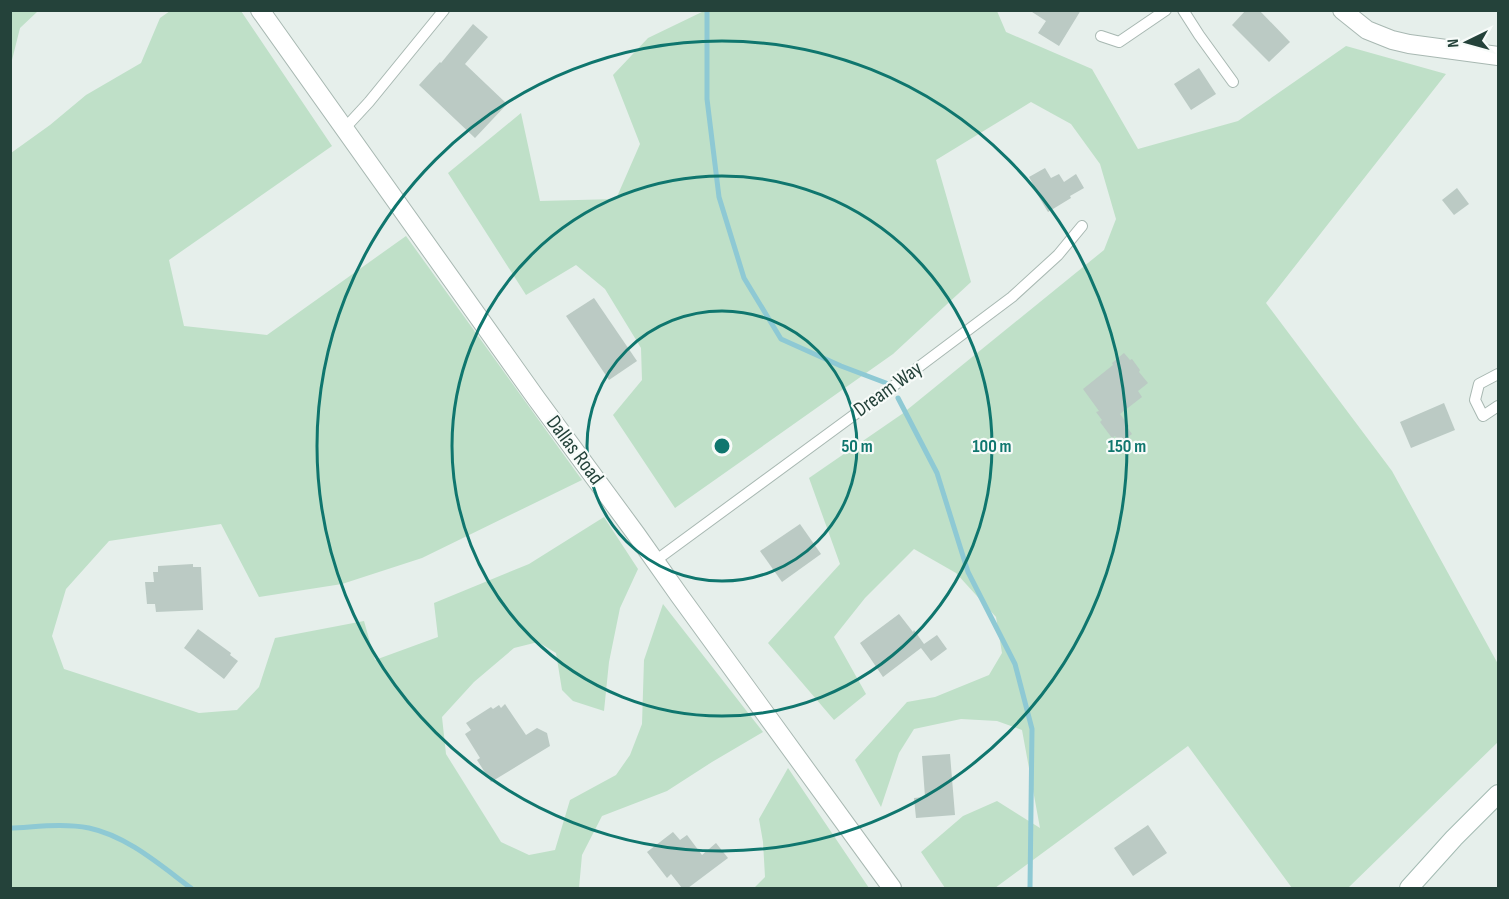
<svg xmlns="http://www.w3.org/2000/svg" width="1509" height="899" font-family="'Sofia Sans Condensed',sans-serif">
	<style>
		.green { fill: #bfe0c8 }
		.lines { fill: none; stroke-linecap: round; stroke-linejoin: round }
		.stream { stroke: #8ec9d4; stroke-width: 5 }
		.building { fill: #bbcac4 }
		.lane-casing { stroke: #a8b8b2; stroke-width: 12 }
		.street-casing { stroke: #a8b8b2; stroke-width: 20 }
		.secondary-casing { stroke: #a4bbb3; stroke-width: 20 }
		.lane { stroke: #fff; stroke-width: 10 }
		.street { stroke: #fff; stroke-width: 18 }
		.secondary { stroke: #fff; stroke-width: 18 }
		.ring { fill: none; stroke: #0f766e; stroke-width: 3 }
		.labels { text-anchor: middle; dominant-baseline: central; stroke-width: 4.5; stroke-linejoin: round; paint-order: stroke }
		.street-label { font-size: 21px; fill: #24423a; stroke: #f7fbf9 }
		.centre { fill: #0f766e; stroke: #f7fbf9; stroke-width: 3 }
		.ring-label { font-size: 18px; text-anchor: middle; font-weight: bold; fill: #0f766e; stroke: #f7fbf9; stroke-width: 4.5; stroke-linejoin: round; paint-order: stroke }
	</style>
	<rect width="100%" height="100%" fill="#e6efeb"/>
	<g class="green">
		<path d="M 11,10 L 38,11 L 20,28 L 11,64 Z"/>
		<path d="M 170,11 L 241,11 L 332,146 L 169,260 L 184,326 L 267,335 L 406,236 L 582,480 L 422,558 L 342,584 L 259,597 L 221,524 L 109,541 L 66,589 L 52,636 L 64,669 L 199,713 L 237,710 L 259,687 L 275,638 L 364,621 L 375,660 L 438,637 L 434,603 L 529,564 L 604,517 L 638,569 L 620,608 L 609,662 L 604,711 L 573,701 L 562,690 L 556,653 L 538,642 L 514,648 L 474,682 L 442,717 L 446,754 L 501,842 L 529,855 L 555,850 L 570,800 L 616,775 L 630,755 L 642,724 L 644,660 L 663,604 L 763,732 L 712,762 L 667,791 L 602,816 L 582,855 L 579,888 L 11,888 L 11,153 L 50,125 L 86,95 L 141,63 L 160,18 Z"/>
		<path d="M 704,11 L 997,11 L 1006,32 L 1092,69 L 1138,149 L 1238,121 L 1346,46 L 1446,74 L 1266,303 L 1392,471 L 1498,664 L 1498,742 L 1348,888 L 1292,888 L 1188,746 L 995,888 L 945,888 L 921,852 L 963,816 L 997,801 L 1040,828 L 1022,730 L 997,721 L 961,719 L 914,729 L 899,753 L 881,807 L 855,760 L 907,702 L 935,697 L 989,675 L 1002,653 L 996,617 L 956,573 L 914,549 L 865,598 L 834,637 L 866,694 L 834,720 L 768,643 L 840,564 L 809,478 L 902,414 L 1104,250 L 1116,219 L 1100,164 L 1071,124 L 1031,102 L 936,160 L 971,282 L 893,354 L 675,508 L 613,415 L 642,380 L 641,348 L 605,289 L 576,265 L 526,295 L 448,173 L 521,113 L 540,201 L 616,199 L 640,144 L 613,75 L 648,38 Z"/>
		<path d="M 788,768 L 869,888 L 754,888 L 765,877 L 763,842 L 759,819 Z"/>
	</g>
	<g class="lines">
		<g class="stream">
			<path d="M 707,10 L 707,99 L 719,197 L 744,278 L 781,339 L 841,366 L 886,383"/>
			<path d="M 898,398 L 937,473 L 968,572 L 1015,664 L 1032,729 L 1030,888"/>
			<path d="M 10,828 C 36,827 63,823 89,828 C 127,836 160,865 191,888"/>
		</g>
	</g>
	<g class="building">
		<path d="M 1029,10 L 1081,10 L 1059,46 L 1038,33 L 1046,21 Z"/>
		<path d="M 1246,10 L 1259,10 L 1290,42 L 1269,62 L 1232,25 Z"/>
		<path d="M 473,24 L 488,37 L 465,64 L 507,104 L 475,138 L 419,85 L 440,62 L 441,63 Z"/>
		<path d="M 1199,68 L 1216,94 L 1191,110 L 1174,84 Z"/>
		<path d="M 1045,168 L 1051,178 L 1059,174 L 1064,182 L 1076,174 L 1084,188 L 1070,196 L 1071,198 L 1048,212 L 1033,187 L 1034,186 L 1029,177 Z"/>
		<path d="M 1457,188 L 1469,204 L 1454,215 L 1442,200 Z"/>
		<path d="M 594,298 L 637,361 L 609,380 L 566,316 Z"/>
		<path d="M 1124,353 L 1130,360 L 1132,359 L 1140,370 L 1139,372 L 1148,383 L 1138,391 L 1142,397 L 1120,414 L 1129,426 L 1127,427 L 1132,434 L 1121,443 L 1115,436 L 1112,438 L 1100,422 L 1102,420 L 1096,412 L 1099,411 L 1083,389 L 1113,365 L 1112,363 Z"/>
		<path d="M 1444,403 L 1455,430 L 1411,448 L 1400,422 Z"/>
		<path d="M 800,524 L 821,554 L 782,582 L 760,551 Z"/>
		<path d="M 193,564 L 193,567 L 201,567 L 203,610 L 156,612 L 155,604 L 147,604 L 145,582 L 154,582 L 153,572 L 158,572 L 158,566 Z"/>
		<path d="M 899,614 L 913,632 L 914,630 L 924,644 L 937,635 L 947,649 L 931,661 L 921,648 L 883,677 L 860,643 Z"/>
		<path d="M 198,629 L 231,653 L 230,655 L 238,661 L 224,679 L 184,648 Z"/>
		<path d="M 505,704 L 526,735 L 537,728 L 547,733 L 550,746 L 491,782 L 477,760 L 480,758 L 465,734 L 471,730 L 466,723 L 491,707 L 493,709 L 499,705 L 501,708 Z"/>
		<path d="M 950,754 L 955,815 L 916,818 L 914,798 L 925,797 L 922,756 Z"/>
		<path d="M 1148,825 L 1167,853 L 1133,876 L 1114,848 Z"/>
		<path d="M 673,832 L 680,840 L 687,835 L 702,855 L 716,843 L 728,858 L 688,888 L 682,888 L 671,874 L 667,878 L 647,852 Z"/>
	</g>
	<g class="lines">
		<g class="lane-casing">
			<g id="lane">
				<path d="M 1183,10 L 1199,35 L 1233,82"/>
				<path d="M 1101,36 L 1119,42 L 1166,10"/>
				<path d="M 345,128 L 369,102 L 444,10"/>
				<path d="M 1498,374 L 1479,384 L 1475,400 L 1483,416 L 1498,406"/>
				<path d="M 655,561 L 892,387 L 1012,297 L 1058,255 L 1082,226"/>
			</g>
		</g>
		<g class="street-casing">
			<g id="street">
				<path d="M 260,10 L 536,398 L 636,534 L 679,595 L 892,888"/>
				<path d="M 1342,10 L 1367,30 L 1392,40 L 1409,44 L 1498,56"/>
			</g>
		</g>
		<g class="secondary-casing">
			<path id="secondary" d="M 1409,888 L 1454,838 L 1498,794"/>
		</g>
		<use href="#lane" class="lane"/>
		<use href="#street" class="street"/>
		<use href="#secondary" class="secondary"/>
	</g>
	<g class="ring">
		<circle cx="722" cy="446" r="135"/>
		<circle cx="722" cy="446" r="270"/>
		<circle cx="722" cy="446" r="405"/>
	</g>
	<g class="labels">
		<g class="street-label">
			<text transform="translate(888 389) rotate(-36)">Dream Way</text>
			<text transform="translate(575 450) rotate(53)">Dallas Road</text>
		</g>
	</g>
	<circle cx="722" cy="446" r="9" class="centre"/>
	<g class="ring-label">
		<text x="857" y="452">50 m</text>
		<text x="992" y="452">100 m</text>
		<text x="1127" y="452">150 m</text>
	</g>
	<rect width="1509" height="899" fill="none" stroke="#24423a" stroke-width="24"/>
	<g transform="translate(1467 42) rotate(265)" stroke="#f7fbf9" stroke-width="4.5" paint-order="stroke">
	<path d="M0-4.5L10 22L0 15L-10 22Z" fill="#24423a"/>
	<text y="-9" font-size="16" font-weight="bold" text-anchor="middle" fill="#24423a">N</text>
	</g>
</svg>
